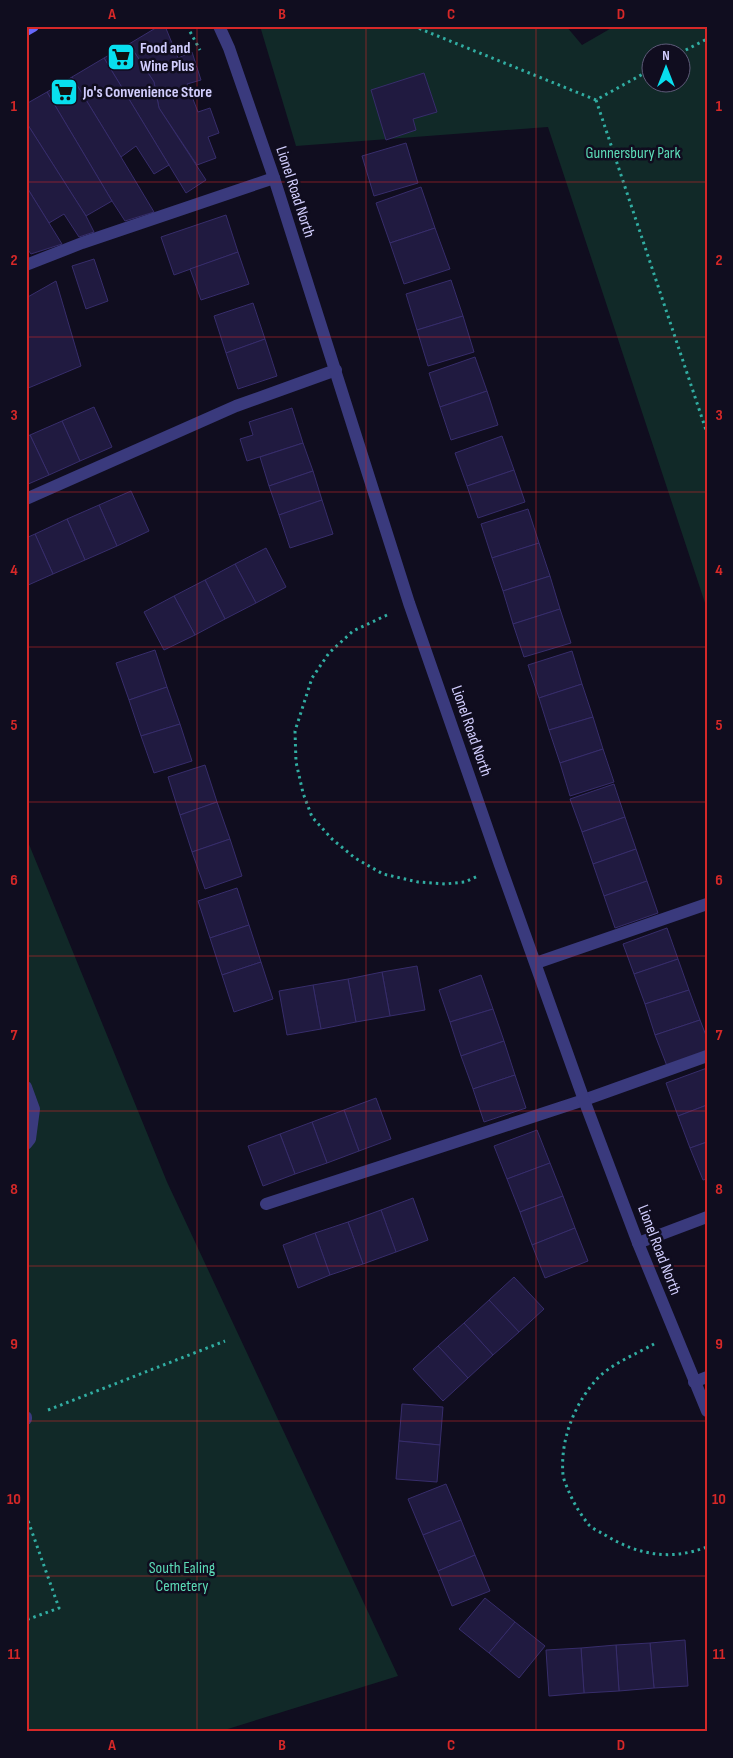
<svg xmlns="http://www.w3.org/2000/svg" width="733" height="1758" font-family="'Sofia Sans Condensed',sans-serif">
	<style>
		.green { fill: #112928; fill-rule: evenodd }
		.building { fill: #201a40; stroke: #372d6b }
		.lines { fill: none; stroke-linecap: round; stroke-linejoin: round }
		.path { stroke: #31ada2; stroke-width: 3; stroke-dasharray: 2.5 4; stroke-linecap: butt }
		.service { stroke: #3a3a7d; stroke-width: 12 }
		.minor { stroke: #3a3a7d; stroke-width: 12 }
		.tertiary { stroke: #3a3a7d; stroke-width: 12 }
		.secondary { stroke: #6768fa; stroke-width: 12 }
		.grid { fill: none; stroke: #d62828; stroke-width: 1; stroke-opacity: 0.55 }
		.labels { text-anchor: middle; dominant-baseline: central; stroke-width: 5; stroke-linejoin: round; paint-order: stroke }
		.poi-label { font-size: 16px; font-weight: bold; fill: #d1cdfd; stroke: #100d1f; text-anchor: start }
		.park-label { font-size: 16px; fill: #5cdbb7; stroke: #100d1f }
		.street-label { font-size: 16px; fill: #d1cdfd; stroke: #100d1f }
		.neatline { fill: none; stroke: #d62828; stroke-width: 2 }
		.grid-label { font-size: 16px; text-anchor: middle; font-weight: bold; fill: #d62828 }
	</style>
	<rect width="100%" height="100%" fill="#100d1f"/>
	<g class="green">
		<path d="M 260,26 L 566,26 L 582,45 L 615,26 L 707,26 L 707,609 L 548,127 L 296,146 ZM 650,52 L 680,52 L 680,82 L 650,82 Z"/>
		<path d="M 26,837 L 167,1182 L 398,1676 L 218,1732 L 26,1732 Z"/>
	</g>
	<g class="building">
		<path d="M 159,26 L 165,26 L 178,58 L 192,52 L 201,80 L 187,84 L 198,112 L 210,108 L 219,133 L 208,137 L 216,158 L 197,165 L 159,108 L 154,82 L 129,44 Z"/>
		<path d="M 129,44 L 154,82 L 159,108 L 206,180 L 186,193 L 104,58 Z"/>
		<path d="M 104,58 L 169,165 L 154,174 L 136,146 L 121,157 L 72,77 Z"/>
		<path d="M 424,73 L 437,112 L 413,119 L 416,130 L 386,140 L 371,90 Z"/>
		<path d="M 72,77 L 121,157 L 154,212 L 125,221 L 112,201 L 47,92 Z"/>
		<path d="M 47,92 L 112,201 L 86,216 L 26,122 L 26,104 Z"/>
		<path d="M 26,122 L 86,216 L 94,232 L 79,237 L 64,214 L 49,223 L 26,186 Z"/>
		<path d="M 406,143 L 418,183 L 374,196 L 362,156 Z"/>
		<path d="M 26,186 L 62,244 L 31,254 L 26,247 Z"/>
		<path d="M 421,187 L 435,228 L 390,243 L 376,203 Z"/>
		<path d="M 226,215 L 238,252 L 174,275 L 161,237 Z"/>
		<path d="M 435,228 L 450,269 L 404,284 L 390,243 Z"/>
		<path d="M 238,252 L 249,284 L 201,300 L 190,269 Z"/>
		<path d="M 94,259 L 108,301 L 86,309 L 72,266 Z"/>
		<path d="M 451,280 L 463,316 L 417,330 L 406,294 Z"/>
		<path d="M 56,281 L 81,366 L 26,389 L 26,298 Z"/>
		<path d="M 253,303 L 265,339 L 226,353 L 214,316 Z"/>
		<path d="M 463,316 L 474,352 L 428,366 L 417,330 Z"/>
		<path d="M 265,339 L 277,376 L 238,389 L 226,353 Z"/>
		<path d="M 475,357 L 487,391 L 440,407 L 429,373 Z"/>
		<path d="M 487,391 L 498,425 L 451,440 L 440,407 Z"/>
		<path d="M 94,407 L 112,447 L 80,461 L 62,421 Z"/>
		<path d="M 292,408 L 303,443 L 247,461 L 240,439 L 253,435 L 249,422 Z"/>
		<path d="M 62,421 L 80,461 L 49,475 L 30,435 Z"/>
		<path d="M 30,435 L 49,475 L 26,485 L 26,437 Z"/>
		<path d="M 502,436 L 514,470 L 467,486 L 455,453 Z"/>
		<path d="M 303,443 L 313,471 L 269,486 L 260,457 Z"/>
		<path d="M 514,470 L 525,502 L 478,518 L 467,486 Z"/>
		<path d="M 313,471 L 322,500 L 279,515 L 269,486 Z"/>
		<path d="M 131,491 L 149,531 L 117,546 L 99,505 Z"/>
		<path d="M 322,500 L 333,534 L 290,548 L 279,515 Z"/>
		<path d="M 99,505 L 117,546 L 85,560 L 67,519 Z"/>
		<path d="M 528,509 L 539,543 L 492,558 L 481,524 Z"/>
		<path d="M 67,519 L 85,560 L 53,574 L 35,534 Z"/>
		<path d="M 35,534 L 53,574 L 26,586 L 26,538 Z"/>
		<path d="M 539,543 L 550,576 L 503,591 L 492,558 Z"/>
		<path d="M 266,548 L 286,587 L 256,603 L 235,564 Z"/>
		<path d="M 235,564 L 256,603 L 225,619 L 205,580 Z"/>
		<path d="M 550,576 L 560,609 L 513,624 L 503,591 Z"/>
		<path d="M 205,580 L 225,619 L 195,635 L 174,596 Z"/>
		<path d="M 174,596 L 195,635 L 164,650 L 144,612 Z"/>
		<path d="M 560,609 L 571,643 L 524,657 L 513,624 Z"/>
		<path d="M 155,650 L 167,687 L 129,700 L 116,663 Z"/>
		<path d="M 572,651 L 582,684 L 539,698 L 528,665 Z"/>
		<path d="M 582,684 L 593,717 L 549,730 L 539,698 Z"/>
		<path d="M 167,687 L 180,724 L 141,736 L 129,700 Z"/>
		<path d="M 593,717 L 603,749 L 560,763 L 549,730 Z"/>
		<path d="M 180,724 L 192,761 L 154,773 L 141,736 Z"/>
		<path d="M 603,749 L 614,782 L 570,796 L 560,763 Z"/>
		<path d="M 205,765 L 217,802 L 180,815 L 168,777 Z"/>
		<path d="M 614,784 L 625,817 L 582,832 L 570,799 Z"/>
		<path d="M 217,802 L 230,839 L 192,852 L 180,815 Z"/>
		<path d="M 625,817 L 636,849 L 593,864 L 582,832 Z"/>
		<path d="M 230,839 L 242,876 L 205,889 L 192,852 Z"/>
		<path d="M 636,849 L 647,881 L 604,896 L 593,864 Z"/>
		<path d="M 647,881 L 658,913 L 615,928 L 604,896 Z"/>
		<path d="M 237,888 L 249,925 L 210,938 L 198,901 Z"/>
		<path d="M 249,925 L 261,962 L 222,975 L 210,938 Z"/>
		<path d="M 667,928 L 678,959 L 634,974 L 623,944 Z"/>
		<path d="M 678,959 L 689,990 L 645,1004 L 634,974 Z"/>
		<path d="M 261,962 L 273,999 L 234,1012 L 222,975 Z"/>
		<path d="M 417,966 L 425,1010 L 390,1016 L 382,972 Z"/>
		<path d="M 382,972 L 390,1016 L 356,1022 L 348,979 Z"/>
		<path d="M 481,975 L 493,1009 L 450,1022 L 439,990 Z"/>
		<path d="M 348,979 L 356,1022 L 321,1029 L 313,985 Z"/>
		<path d="M 313,985 L 321,1029 L 287,1035 L 279,991 Z"/>
		<path d="M 689,990 L 700,1020 L 655,1035 L 645,1004 Z"/>
		<path d="M 493,1009 L 504,1041 L 461,1056 L 450,1022 Z"/>
		<path d="M 700,1020 L 707,1038 L 707,1053 L 667,1066 L 655,1035 Z"/>
		<path d="M 504,1041 L 515,1075 L 473,1089 L 461,1056 Z"/>
		<path d="M 707,1068 L 707,1105 L 678,1116 L 666,1083 Z"/>
		<path d="M 515,1075 L 526,1108 L 484,1122 L 473,1089 Z"/>
		<path d="M 376,1098 L 391,1139 L 359,1151 L 344,1110 Z"/>
		<path d="M 707,1105 L 707,1142 L 690,1148 L 678,1116 Z"/>
		<path d="M 344,1110 L 359,1151 L 327,1163 L 312,1122 Z"/>
		<path d="M 312,1122 L 327,1163 L 295,1174 L 280,1134 Z"/>
		<path d="M 537,1130 L 550,1163 L 507,1179 L 494,1146 Z"/>
		<path d="M 280,1134 L 295,1174 L 263,1186 L 248,1146 Z"/>
		<path d="M 707,1142 L 707,1179 L 703,1180 L 690,1148 Z"/>
		<path d="M 550,1163 L 563,1196 L 520,1212 L 507,1179 Z"/>
		<path d="M 563,1196 L 575,1228 L 532,1245 L 520,1212 Z"/>
		<path d="M 413,1198 L 428,1240 L 396,1252 L 381,1210 Z"/>
		<path d="M 381,1210 L 396,1252 L 363,1264 L 348,1222 Z"/>
		<path d="M 348,1222 L 363,1264 L 330,1275 L 315,1233 Z"/>
		<path d="M 575,1228 L 588,1261 L 545,1278 L 532,1245 Z"/>
		<path d="M 315,1233 L 330,1275 L 298,1288 L 283,1245 Z"/>
		<path d="M 514,1277 L 544,1309 L 519,1332 L 489,1300 Z"/>
		<path d="M 489,1300 L 519,1332 L 493,1355 L 464,1323 Z"/>
		<path d="M 464,1323 L 493,1355 L 468,1378 L 438,1346 Z"/>
		<path d="M 438,1346 L 468,1378 L 443,1401 L 413,1369 Z"/>
		<path d="M 402,1404 L 443,1407 L 440,1445 L 399,1441 Z"/>
		<path d="M 399,1441 L 440,1445 L 437,1482 L 396,1479 Z"/>
		<path d="M 446,1484 L 461,1520 L 423,1535 L 408,1499 Z"/>
		<path d="M 461,1520 L 475,1555 L 438,1571 L 423,1535 Z"/>
		<path d="M 475,1555 L 490,1591 L 452,1606 L 438,1571 Z"/>
		<path d="M 485,1598 L 515,1622 L 489,1653 L 459,1629 Z"/>
		<path d="M 515,1622 L 545,1646 L 519,1678 L 489,1653 Z"/>
		<path d="M 685,1640 L 688,1686 L 654,1688 L 650,1643 Z"/>
		<path d="M 650,1643 L 654,1688 L 619,1691 L 616,1645 Z"/>
		<path d="M 616,1645 L 619,1691 L 584,1693 L 581,1648 Z"/>
		<path d="M 581,1648 L 584,1693 L 549,1696 L 546,1650 Z"/>
	</g>
	<g class="lines">
		<g class="path">
			<path d="M 187,26 L 200,50"/>
			<path d="M 413,26 L 596,100 L 650,70"/>
			<path d="M 680,53 L 707,39"/>
			<path d="M 596,100 L 707,433"/>
			<path d="M 387,615 L 353,631 L 329,653 L 312,678 L 295,731 L 296,762 L 303,793 L 312,817 L 332,839 L 355,858 L 383,874 L 418,882 L 445,884 L 465,882 L 478,876"/>
			<path d="M 654,1344 C 636,1354 609,1365 596,1380 C 574,1405 560,1440 563,1475 C 564,1481 567,1487 569,1492 C 574,1504 581,1515 589,1525 C 593,1529 600,1532 605,1535 C 638,1555 670,1561 707,1547"/>
			<path d="M 48,1410 L 225,1341"/>
			<path d="M 26,1515 L 59,1608 L 26,1620"/>
		</g>
		<g class="service">
			<path d="M 536,963 L 707,904"/>
			<path d="M 26,1087 L 34,1109 L 30,1139 L 26,1144"/>
			<path d="M 584,1100 L 707,1056"/>
			<path d="M 638,1243 L 707,1217"/>
			<path d="M 694,1382 L 707,1377"/>
			<path d="M 26,1417 L 26,1419"/>
		</g>
		<g class="minor">
			<path d="M 26,265 L 82,243 L 274,178"/>
			<path d="M 26,499 L 236,406 L 336,370"/>
			<path d="M 266,1204 L 584,1100"/>
		</g>
		<path class="tertiary" d="M 219,26 L 229,48 L 274,178 L 409,603 L 500,865 L 584,1100 L 638,1243 L 707,1411"/>
		<path class="secondary" d="M 26,30 L 33,26"/>
	</g>
	<path class="grid" d="M 197,26 L 197,1732M 366,26 L 366,1732M 536,26 L 536,1732M 26,182 L 707,182M 26,337 L 707,337M 26,492 L 707,492M 26,647 L 707,647M 26,802 L 707,802M 26,956 L 707,956M 26,1111 L 707,1111M 26,1266 L 707,1266M 26,1421 L 707,1421M 26,1576 L 707,1576"/>
	<defs>
		<g id="supermarket-square" transform="scale(1.4375)"><rect x="-9" y="-9" width="18" height="18" rx="4" fill="#08dfef" stroke="#100d1f"/><path d="M-6-5.5h2.5l.6 2H6L4.5 2H-2.5L-4.4-4H-6ZM-1.5 3.2a1.3 1.3 0 1 0 .1 0ZM3 3.2a1.3 1.3 0 1 0 .1 0Z" fill="#111"/></g>
	</defs>
	<g fill-rule="evenodd">
		<use href="#supermarket-square" x="121" y="57"/>
		<use href="#supermarket-square" x="64" y="92"/>
	</g>
	<g class="labels">
		<g class="poi-label">
			<text x="140" y="48">Food and<tspan x="140" dy="18">Wine Plus</tspan></text>
			<text x="83" y="92">Jo's Convenience Store</text>
		</g>
		<g class="park-label">
			<text x="633" y="153">Gunnersbury Park</text>
			<text x="182" y="1568">South Ealing<tspan x="182" dy="18">Cemetery</tspan></text>
		</g>
		<g class="street-label">
			<text transform="translate(295 192) rotate(72)">Lionel Road North</text>
			<text transform="translate(471 731) rotate(71)">Lionel Road North</text>
			<text transform="translate(659 1250) rotate(69)">Lionel Road North</text>
		</g>
	</g>
	<rect width="733" height="1758" fill="none" stroke="#100d1f" stroke-width="55"/>
	<g transform="translate(666 68)"><circle r="24" fill="#100d1f" stroke="#5d5a78"/>
	<path d="M0-4L9 19L0 12L-9 19Z" fill="#08dfef"/>
	<text y="-8" font-size="14" font-weight="bold" text-anchor="middle" fill="#d1cdfd">N</text>
	</g>
	<rect x="28" y="28" width="678" height="1702" class="neatline"/>
	<g class="grid-label">
		<text x="112" y="19">A</text>
		<text x="282" y="19">B</text>
		<text x="451" y="19">C</text>
		<text x="621" y="19">D</text>
		<text x="14" y="111">1</text>
		<text x="719" y="111">1</text>
		<text x="14" y="265">2</text>
		<text x="719" y="265">2</text>
		<text x="14" y="420">3</text>
		<text x="719" y="420">3</text>
		<text x="14" y="575">4</text>
		<text x="719" y="575">4</text>
		<text x="14" y="730">5</text>
		<text x="719" y="730">5</text>
		<text x="14" y="885">6</text>
		<text x="719" y="885">6</text>
		<text x="14" y="1040">7</text>
		<text x="719" y="1040">7</text>
		<text x="14" y="1194">8</text>
		<text x="719" y="1194">8</text>
		<text x="14" y="1349">9</text>
		<text x="719" y="1349">9</text>
		<text x="14" y="1504">10</text>
		<text x="719" y="1504">10</text>
		<text x="14" y="1659">11</text>
		<text x="719" y="1659">11</text>
		<text x="112" y="1750">A</text>
		<text x="282" y="1750">B</text>
		<text x="451" y="1750">C</text>
		<text x="621" y="1750">D</text>
	</g>
</svg>
